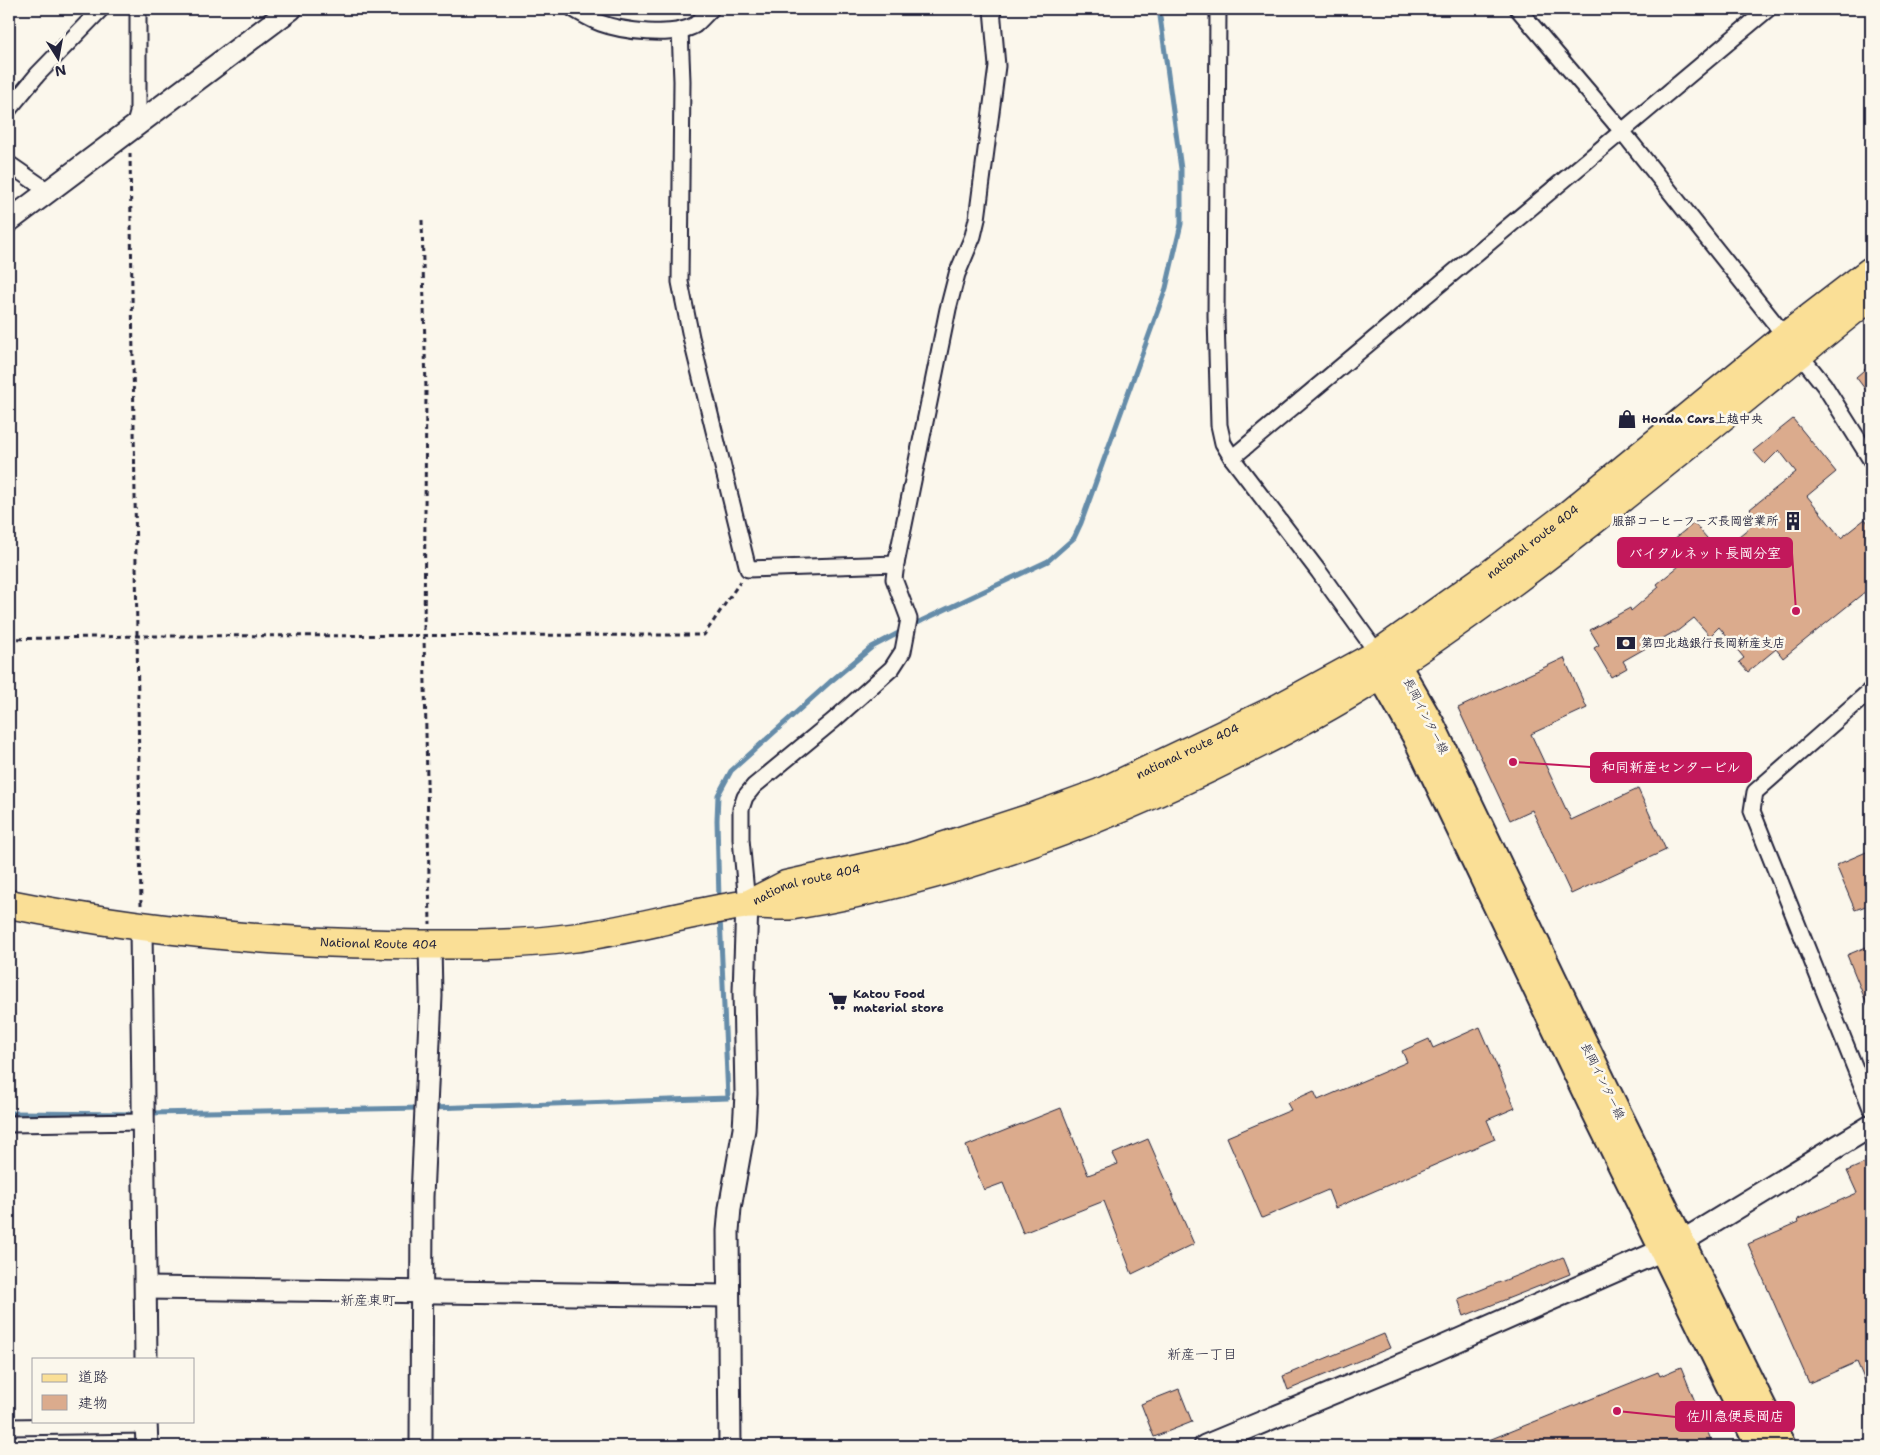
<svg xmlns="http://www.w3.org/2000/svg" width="1880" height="1455" font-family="'Shantell Sans','Klee One',sans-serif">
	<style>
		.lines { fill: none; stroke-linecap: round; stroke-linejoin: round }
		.stream { stroke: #658ca9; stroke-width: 5 }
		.building { fill: #dbab8d; stroke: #22223b }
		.street-casing { stroke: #22223b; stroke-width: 19 }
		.secondary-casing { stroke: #22223b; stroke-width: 25 }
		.primary-casing { stroke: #22223b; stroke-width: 28 }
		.highway-casing { stroke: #22223b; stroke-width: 31 }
		.path { stroke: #22223b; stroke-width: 3; stroke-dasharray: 5 4; stroke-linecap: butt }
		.street { stroke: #fbf7ec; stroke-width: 15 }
		.secondary { stroke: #fbf7ec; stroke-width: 21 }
		.primary { stroke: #fadf96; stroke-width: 24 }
		.highway { stroke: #fadf96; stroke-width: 28 }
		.labels { text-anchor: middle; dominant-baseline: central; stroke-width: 5; stroke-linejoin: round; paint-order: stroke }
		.poi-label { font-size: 12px; font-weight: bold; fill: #22223b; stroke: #fbf7ec; text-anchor: start }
		.street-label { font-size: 12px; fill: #22223b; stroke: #fbf7ec }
		.neighbourhood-label { font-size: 14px; fill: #22223b; stroke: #fbf7ec }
		.leader { fill: none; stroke: #c2185b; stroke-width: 2 }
		.callout-dot { fill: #c2185b; stroke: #fbf7ec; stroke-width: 2 }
		.callout { fill: #c2185b; stroke: #c2185b; stroke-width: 2 }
		.callout-label { font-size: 14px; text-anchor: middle; font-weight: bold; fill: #fff }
	</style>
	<rect width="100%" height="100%" fill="#fbf7ec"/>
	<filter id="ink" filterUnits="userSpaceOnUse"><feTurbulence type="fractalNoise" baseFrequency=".02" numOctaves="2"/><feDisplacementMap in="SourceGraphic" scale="10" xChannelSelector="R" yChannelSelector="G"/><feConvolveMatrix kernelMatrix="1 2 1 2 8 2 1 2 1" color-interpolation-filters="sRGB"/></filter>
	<g filter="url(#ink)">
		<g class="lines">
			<g class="stream">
				<path d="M 719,900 L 717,820 L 718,795 L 731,771 L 830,682 L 872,647 L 923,620 L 1048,561 L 1074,538 L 1081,523 L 1166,288 L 1181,224 L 1181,169 L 1159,9"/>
				<path d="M 432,1108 L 728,1098 L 720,916"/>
				<path d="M 9,1113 L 138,1114"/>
				<path d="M 149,1113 L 421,1108"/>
			</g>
		</g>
		<g class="building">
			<path d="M 1871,364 L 1871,397 L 1856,377 Z"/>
			<path d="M 1793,419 L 1836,472 L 1807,496 L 1841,538 L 1865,519 L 1871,527 L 1871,587 L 1783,658 L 1776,649 L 1748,672 L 1739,662 L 1744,658 L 1719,627 L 1710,636 L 1694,618 L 1675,633 L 1674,632 L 1623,661 L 1627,668 L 1611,677 L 1594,648 L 1599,645 L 1590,630 L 1630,608 L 1631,611 L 1659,587 L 1657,584 L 1679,566 L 1664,547 L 1694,523 L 1719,552 L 1759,520 L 1750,509 L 1796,472 L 1779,450 L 1765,464 L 1753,451 Z"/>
			<path d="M 1564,658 L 1587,708 L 1531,734 L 1571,820 L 1638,789 L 1666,850 L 1571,894 L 1532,810 L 1510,820 L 1458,708 Z"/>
			<path d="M 1871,850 L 1871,904 L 1855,910 L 1836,865 Z"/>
			<path d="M 1871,945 L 1871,1014 L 1847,955 Z"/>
			<path d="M 1480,1027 L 1515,1108 L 1487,1120 L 1495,1139 L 1335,1208 L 1328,1190 L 1262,1218 L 1227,1137 L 1291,1110 L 1287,1103 L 1314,1091 L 1318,1100 L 1407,1062 L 1402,1051 L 1429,1039 L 1433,1048 Z"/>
			<path d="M 1061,1108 L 1088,1175 L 1118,1164 L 1113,1154 L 1148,1139 L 1194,1244 L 1132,1274 L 1104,1201 L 1023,1233 L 1003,1183 L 984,1190 L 966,1146 Z"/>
			<path d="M 1865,1163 L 1871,1177 L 1871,1395 L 1857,1362 L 1809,1383 L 1748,1244 L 1799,1222 L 1798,1219 L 1857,1193 L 1847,1171 Z"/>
			<path d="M 1563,1257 L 1570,1274 L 1464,1316 L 1458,1299 Z"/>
			<path d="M 1384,1334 L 1390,1348 L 1288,1390 L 1283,1376 Z"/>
			<path d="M 1681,1367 L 1713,1446 L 1474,1446 L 1658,1372 L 1660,1376 Z"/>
			<path d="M 1179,1389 L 1192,1422 L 1154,1437 L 1141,1404 Z"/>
		</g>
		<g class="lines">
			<g class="street-casing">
				<g id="street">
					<path d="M 573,9 C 582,14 591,20 600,23 C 622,31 673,38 695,25 C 700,21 706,14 711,9"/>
					<path d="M 1218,9 L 1216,317 L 1219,425 L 1223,443 L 1232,458"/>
					<path d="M 1518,9 L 1621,130 L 1824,385 L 1871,460"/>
					<path d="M 680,30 L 682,81 L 680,282 L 691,337 L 748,569 L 896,564"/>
					<path d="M 9,109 L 38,74 L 101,9"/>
					<path d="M 134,127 L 138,113 L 138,9"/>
					<path d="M 9,164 L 48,191"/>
					<path d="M 1378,654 L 1319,572 L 1232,458 L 1768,9"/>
					<path d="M 1871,690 L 1755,792 L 1752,811 L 1871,1108"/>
					<path d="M 747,904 L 741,839 L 741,809 L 745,797 L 754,786 L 834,720 L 892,668 L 903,651 L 909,619 L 894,579 L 896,564 L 948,309 L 957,274 L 973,236 L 977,219 L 997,66 L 992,9"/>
					<path d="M 9,1124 L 144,1122"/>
					<path d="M 9,1427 L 146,1425"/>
				</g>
			</g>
			<g class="secondary-casing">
				<g id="secondary">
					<path d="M 9,221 L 291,9"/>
					<path d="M 141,927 L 146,1359"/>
					<path d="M 146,1288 L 728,1296"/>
					<path d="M 146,1421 L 147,1446"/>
					<path d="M 421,1446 L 422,1197 L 431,996 L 430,945"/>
					<path d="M 730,1446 L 728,1231 L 730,1208 L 744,1129 L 746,1094 L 744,991 L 747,904"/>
					<path d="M 1205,1446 L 1429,1353 L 1681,1242 L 1871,1126"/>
				</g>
			</g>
			<g class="primary-casing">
				<g id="primary">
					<path d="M 1378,656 L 1380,675 L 1414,735 L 1591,1105 L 1758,1446"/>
					<path d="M 1382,656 L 1397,663 L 1432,724 L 1607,1089 L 1783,1446"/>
				</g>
			</g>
			<g class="highway-casing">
				<g id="highway">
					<path id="s1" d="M 751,903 L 786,885 L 908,858 L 1034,817 L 1100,793 L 1275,710 L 1378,654 L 1488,576 L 1568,515 L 1785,337 L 1871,271"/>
					<path id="s2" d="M 9,904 C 134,929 259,942 386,944 C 447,945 511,946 571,938 C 629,931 685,913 743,905 C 760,903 777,907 794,905 C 950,879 1099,824 1240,753 C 1288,729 1338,703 1383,673 C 1555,560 1711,424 1871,296"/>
				</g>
			</g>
			<g class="path">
				<path d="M 130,153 L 141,906"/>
				<path d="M 422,220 L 426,391 L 424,636 L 430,924"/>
				<path d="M 9,639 L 137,636 L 704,635 L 740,582"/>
			</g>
			<use href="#street" class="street"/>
			<use href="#secondary" class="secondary"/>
			<use href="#primary" class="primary"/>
			<use href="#highway" class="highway"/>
		</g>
	</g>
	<defs>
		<g id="shop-bare" transform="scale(1.5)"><path d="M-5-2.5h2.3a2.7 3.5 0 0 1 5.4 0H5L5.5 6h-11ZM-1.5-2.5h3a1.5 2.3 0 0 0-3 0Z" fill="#22223b" stroke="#fbf7ec" stroke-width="2.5" paint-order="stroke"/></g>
		<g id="building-bare" transform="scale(1.5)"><path d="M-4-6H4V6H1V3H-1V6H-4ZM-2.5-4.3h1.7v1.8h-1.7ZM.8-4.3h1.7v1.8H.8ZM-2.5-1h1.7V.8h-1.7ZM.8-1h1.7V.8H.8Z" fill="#22223b" stroke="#fbf7ec" stroke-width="2.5" paint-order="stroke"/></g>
		<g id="bank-bare" transform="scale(1.5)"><path d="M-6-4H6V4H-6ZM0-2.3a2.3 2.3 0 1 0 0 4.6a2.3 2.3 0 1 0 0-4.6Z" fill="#22223b" stroke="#fbf7ec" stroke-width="2.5" paint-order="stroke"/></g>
		<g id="supermarket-bare" transform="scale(1.5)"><path d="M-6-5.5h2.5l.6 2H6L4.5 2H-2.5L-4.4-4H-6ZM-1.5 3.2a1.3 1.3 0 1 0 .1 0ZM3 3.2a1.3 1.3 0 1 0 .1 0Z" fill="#22223b" stroke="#fbf7ec" stroke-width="2.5" paint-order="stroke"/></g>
	</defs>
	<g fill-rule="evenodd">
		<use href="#shop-bare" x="1627" y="419"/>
		<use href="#building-bare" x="1793" y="521"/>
		<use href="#bank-bare" x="1626" y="643"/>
		<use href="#supermarket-bare" x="838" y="1001"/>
	</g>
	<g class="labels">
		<g class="poi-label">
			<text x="1642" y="419">Honda Cars上越中央</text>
			<text x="1778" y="521" text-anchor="end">服部コーヒーフーズ長岡営業所</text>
			<text x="1641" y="643">第四北越銀行長岡新産支店</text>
			<text x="853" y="994">Katou Food<tspan x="853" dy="14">material store</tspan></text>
		</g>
		<g class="street-label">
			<text stroke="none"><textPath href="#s1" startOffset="869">national route 404</textPath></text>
			<text transform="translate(1426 716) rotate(63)">長岡インター線</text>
			<text stroke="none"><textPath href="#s1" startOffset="464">national route 404</textPath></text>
			<text stroke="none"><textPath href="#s1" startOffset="59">national route 404</textPath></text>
			<text stroke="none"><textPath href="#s2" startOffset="372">National Route 404</textPath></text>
			<text transform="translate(1603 1081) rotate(64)">長岡インター線</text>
		</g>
		<g class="neighbourhood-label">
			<text x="368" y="1300">新産東町</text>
			<text x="1202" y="1354">新産一丁目</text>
		</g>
	</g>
	<path class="leader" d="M1796 611L1792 553M1513 762L1591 767M1617 1411L1676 1417"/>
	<g class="callout-dot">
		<circle cx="1796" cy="611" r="5"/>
		<circle cx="1513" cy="762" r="5"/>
		<circle cx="1617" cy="1411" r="5"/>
	</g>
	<g class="callout">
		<rect x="1618" y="538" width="174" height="29" rx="5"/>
		<rect x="1591" y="753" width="160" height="29" rx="5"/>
		<rect x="1676" y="1402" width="118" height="29" rx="5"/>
	</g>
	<g class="callout-label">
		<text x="1705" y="558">バイタルネット長岡分室</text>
		<text x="1671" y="772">和同新産センタービル</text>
		<text x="1735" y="1421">佐川急便長岡店</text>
	</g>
	<rect width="1880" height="1455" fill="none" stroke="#fbf7ec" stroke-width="30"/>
	<rect x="15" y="15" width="1850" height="1425" fill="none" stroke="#22223b" stroke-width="2" filter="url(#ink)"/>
	<rect x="32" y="1358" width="162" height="65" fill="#fbf7ec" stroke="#a4a2a5"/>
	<rect x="42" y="1374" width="25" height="8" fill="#fadf96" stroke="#a4a2a5"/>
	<text x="78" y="1382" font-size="15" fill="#22223b">道路</text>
	<rect x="42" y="1395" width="25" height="15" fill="#dbab8d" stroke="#a4a2a5"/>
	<text x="78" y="1408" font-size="15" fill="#22223b">建物</text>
	<g transform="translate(58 58) rotate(169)" stroke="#fbf7ec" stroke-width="4" paint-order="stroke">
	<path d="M0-4L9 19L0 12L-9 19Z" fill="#22223b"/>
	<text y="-8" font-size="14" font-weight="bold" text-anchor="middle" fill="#22223b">N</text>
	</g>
</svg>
